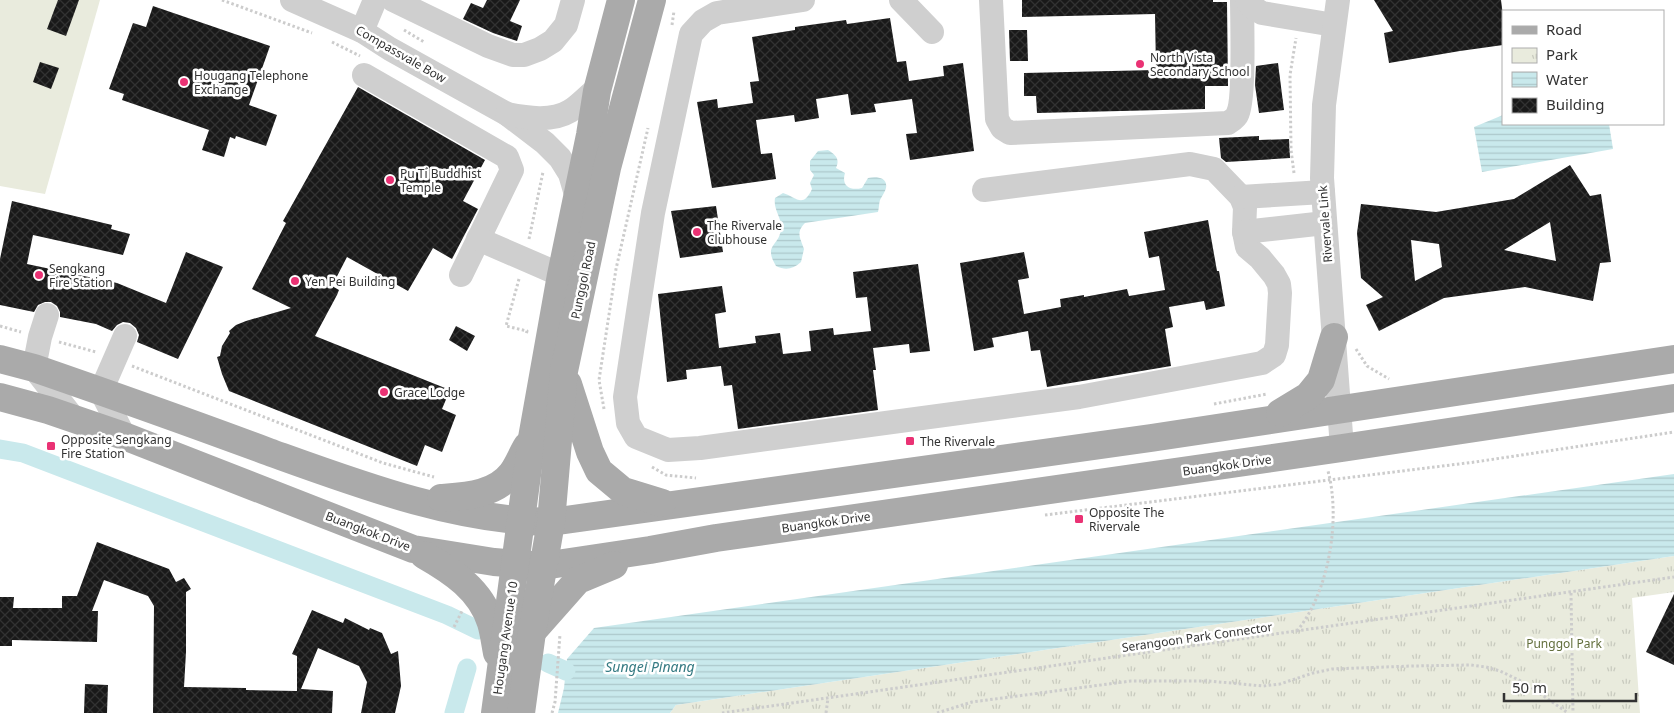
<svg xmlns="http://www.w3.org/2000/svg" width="1674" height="713" font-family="'Noto Sans',sans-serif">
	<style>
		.grass { fill: #e9ebdd }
		.park { fill: url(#park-tufts) }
		.water { fill: url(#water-rules) }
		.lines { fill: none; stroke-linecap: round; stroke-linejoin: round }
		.canal { stroke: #c9e9ec; stroke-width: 19 }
		.building { fill: url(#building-cross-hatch); fill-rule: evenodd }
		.path { stroke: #ccc; stroke-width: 3; stroke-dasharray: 2.5 2.5; stroke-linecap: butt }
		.minor { stroke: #cfcfcf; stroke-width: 24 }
		.major { stroke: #aaa; stroke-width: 28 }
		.poi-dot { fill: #ea3274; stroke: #fff; stroke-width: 2 }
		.labels { text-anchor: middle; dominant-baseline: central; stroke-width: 5; stroke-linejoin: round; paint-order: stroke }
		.street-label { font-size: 12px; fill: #323232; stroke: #fff }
		.poi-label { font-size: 12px; fill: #323232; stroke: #fff; text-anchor: start }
		.park-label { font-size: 12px; fill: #636f3d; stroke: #fff }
		.water-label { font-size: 14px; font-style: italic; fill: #367b83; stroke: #fff }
	</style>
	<defs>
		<pattern id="park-tufts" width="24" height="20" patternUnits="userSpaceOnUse" patternTransform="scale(1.25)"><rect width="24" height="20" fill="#e9ebdd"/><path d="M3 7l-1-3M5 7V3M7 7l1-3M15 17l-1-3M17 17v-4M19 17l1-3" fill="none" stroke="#c8cabe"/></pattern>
		<pattern id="water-rules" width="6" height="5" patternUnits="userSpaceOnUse" patternTransform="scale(1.25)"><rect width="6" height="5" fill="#c9e9ec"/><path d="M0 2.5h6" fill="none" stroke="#adc8cb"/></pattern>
		<pattern id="building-cross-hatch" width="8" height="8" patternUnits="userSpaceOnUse" patternTransform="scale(1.25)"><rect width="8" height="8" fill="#191919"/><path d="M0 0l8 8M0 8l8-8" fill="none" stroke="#323232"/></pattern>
	</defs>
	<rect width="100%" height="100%" fill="#fff"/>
	<path class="grass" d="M 0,0 L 100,0 L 45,194 L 0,186 Z"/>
	<path class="park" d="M 1674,556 L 1674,592 L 1632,598 L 1640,713 L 670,713 L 676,705 Z"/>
	<g class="water">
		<path d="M 1503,115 L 1503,124 L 1609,124 L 1613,149 L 1482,172 L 1474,127 Z"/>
		<path d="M 828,150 C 836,155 840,159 836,168 L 845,173 C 841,186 850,191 862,188 L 868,178 C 876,176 888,177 886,188 C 885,192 882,196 880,200 C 879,203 879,208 878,212 L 805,223 C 795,233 801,239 804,249 L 801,262 C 793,269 786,271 776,266 C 763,244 779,247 781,229 C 782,217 773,210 775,198 L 783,193 C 796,197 803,209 812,189 L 810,183 L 814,175 L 810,170 L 810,161 L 818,151 Z"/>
		<path d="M 1674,474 L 1674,556 L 676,705 L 670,713 L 558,713 L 564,688 L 567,659 L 594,628 Z"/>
	</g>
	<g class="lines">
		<g class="canal">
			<path d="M 0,449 L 23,453 L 447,615 L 478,630"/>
			<path d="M 548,663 L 566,671"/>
			<path d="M 454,713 L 467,668"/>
		</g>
	</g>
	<g class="building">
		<path d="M 58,0 L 79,0 L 66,36 L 47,29 Z"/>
		<path d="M 487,0 L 520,0 L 510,21 L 522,26 L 517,41 L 493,33 L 463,19 L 471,3 L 483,8 Z"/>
		<path d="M 1022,0 L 1213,0 L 1213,2 L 1227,2 L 1228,86 L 1205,86 L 1205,109 L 1037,113 L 1036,96 L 1024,96 L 1024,73 L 1156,70 L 1155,14 L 1022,17 Z"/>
		<path d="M 1374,0 L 1501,0 L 1503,16 L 1503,45 L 1460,51 L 1389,63 L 1384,33 L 1393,31 Z"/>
		<path d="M 153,6 L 270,46 L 249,105 L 277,115 L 266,146 L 236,136 L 235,139 L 230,137 L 224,157 L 202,150 L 209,130 L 122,100 L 124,94 L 109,89 L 133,23 L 146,27 Z"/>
		<path d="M 890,18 L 897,62 L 906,61 L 909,81 L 944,76 L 943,66 L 963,63 L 974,151 L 910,160 L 906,134 L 917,133 L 912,99 L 874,104 L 876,112 L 851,115 L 848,94 L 816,99 L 819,118 L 795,122 L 794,115 L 756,120 L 761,154 L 772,153 L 776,179 L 712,188 L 697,102 L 717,99 L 718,108 L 753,103 L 750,82 L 759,81 L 752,37 L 795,30 L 795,27 L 846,20 L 847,24 Z"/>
		<path d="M 1009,30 L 1027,30 L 1028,61 L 1010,61 Z"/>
		<path d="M 40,62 L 59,68 L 51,89 L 33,82 Z"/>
		<path d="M 1278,63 L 1284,110 L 1259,113 L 1255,85 L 1256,66 Z"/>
		<path d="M 358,87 L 485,160 L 463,201 L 478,209 L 452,259 L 433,248 L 408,291 L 347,257 L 332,286 L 339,290 L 337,295 L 315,336 L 450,390 L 442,409 L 456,415 L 442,452 L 425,445 L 417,466 L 229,391 L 222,374 L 217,357 L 220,356 L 222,346 L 230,333 L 229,331 L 236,325 L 246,321 L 291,308 L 252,289 L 286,223 L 283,221 Z"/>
		<path d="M 1259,136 L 1259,140 L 1289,139 L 1290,158 L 1226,162 L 1221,158 L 1219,138 Z"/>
		<path d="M 1570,165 L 1590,196 L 1601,194 L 1611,262 L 1600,263 L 1593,301 L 1525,287 L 1444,298 L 1379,331 L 1366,305 L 1383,297 L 1361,278 L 1357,233 L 1361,204 L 1436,212 L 1514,199 ZM 1550,222 L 1556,261 L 1504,250 ZM 1411,240 L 1439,244 L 1442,267 L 1415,281 Z"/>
		<path d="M 12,201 L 112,225 L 111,229 L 130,234 L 123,255 L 33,235 L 27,264 L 117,283 L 166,303 L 186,252 L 223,267 L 178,359 L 137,342 L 139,335 L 136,328 L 130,323 L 123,322 L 117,325 L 112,331 L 96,324 L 60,317 L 60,312 L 57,306 L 51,302 L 45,302 L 38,305 L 34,312 L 0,305 L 0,259 Z"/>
		<path d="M 716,206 L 723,252 L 680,258 L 671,211 Z"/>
		<path d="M 1208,220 L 1217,271 L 1219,271 L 1225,306 L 1206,310 L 1204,301 L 1169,307 L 1173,327 L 1165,329 L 1171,366 L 1047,387 L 1040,350 L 1031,351 L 1028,331 L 992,338 L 994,347 L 974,351 L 960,263 L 1024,252 L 1029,278 L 1018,280 L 1024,314 L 1061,307 L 1060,299 L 1084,295 L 1084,297 L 1127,289 L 1129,296 L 1165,290 L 1159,256 L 1149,258 L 1144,232 Z"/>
		<path d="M 918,264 L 930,351 L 910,353 L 909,344 L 873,348 L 876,370 L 873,370 L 878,410 L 738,429 L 732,385 L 724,386 L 721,366 L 686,370 L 687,379 L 667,382 L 658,294 L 722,286 L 726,312 L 715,314 L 719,348 L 756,343 L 755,336 L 780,333 L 783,354 L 811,351 L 809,331 L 833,328 L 834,335 L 871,331 L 867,297 L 856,298 L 853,272 Z"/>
		<path d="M 456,326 L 475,336 L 467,351 L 449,340 Z"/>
		<path d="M 97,542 L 169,569 L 176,582 L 184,578 L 191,589 L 186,592 L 186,652 L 184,687 L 246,688 L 246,690 L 297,691 L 297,656 L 292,654 L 312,610 L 343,623 L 345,618 L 369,630 L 370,628 L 382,633 L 391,654 L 398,651 L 401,686 L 395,713 L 361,713 L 367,682 L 359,666 L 318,648 L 301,689 L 333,691 L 332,713 L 153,713 L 154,606 L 148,596 L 104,580 L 92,611 L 98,611 L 97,642 L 12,640 L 12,646 L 0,646 L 0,597 L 14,597 L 13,608 L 62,608 L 62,596 L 77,596 Z"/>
		<path d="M 1674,594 L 1674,665 L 1646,652 Z"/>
		<path d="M 85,684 L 108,685 L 107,713 L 84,713 Z"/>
	</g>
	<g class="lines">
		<g class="path">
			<path d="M 222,0 L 312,33"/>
			<path d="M 672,25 L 674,11"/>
			<path d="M 404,30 L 424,42"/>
			<path d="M 332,42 L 360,56"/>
			<path d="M 1294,173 L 1291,150 L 1290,75 L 1296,38"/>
			<path d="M 529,239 L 543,172"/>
			<path d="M 519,279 L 506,326 L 527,331 L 526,335"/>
			<path d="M 0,326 L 21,332"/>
			<path d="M 59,342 L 96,352"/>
			<path d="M 1356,349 L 1367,366 L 1389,379"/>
			<path d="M 132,366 L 383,463 L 434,477"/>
			<path d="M 1214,404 L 1267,394"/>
			<path d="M 604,409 L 599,380 L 616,269 L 648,128"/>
			<path d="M 652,467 L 666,475 L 696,478"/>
			<path d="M 1045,515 L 1475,462 L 1674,432"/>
			<path d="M 1571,593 L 1573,713"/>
			<path d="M 454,627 L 462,611"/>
			<path d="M 1297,631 C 1329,592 1341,519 1328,471"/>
			<path d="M 552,713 L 555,702 L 560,634"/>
			<path d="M 722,713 L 1674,577"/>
			<path d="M 826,713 L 828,698"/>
			<path d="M 937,713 L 972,702 L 1131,681 L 1209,681 L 1263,686 L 1280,684 L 1313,673 L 1332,669 L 1412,666 L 1471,665 L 1486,667 L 1500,671 L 1525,683 L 1568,713"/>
		</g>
		<g class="minor">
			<path d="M 292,0 L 362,31 L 390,49 L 507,114 L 545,143 L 560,158 L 570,174 L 577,198"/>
			<path d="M 393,0 L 488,46 L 513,55 L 524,55 L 540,49 L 553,41 L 566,25 L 573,0"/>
			<path d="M 803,0 L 717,13 L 703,21 L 691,34 L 653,213 L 625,397 L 628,423 L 636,437 L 668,450 L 700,448 L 1079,397 L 1262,363 L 1274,355 L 1277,345 L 1280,293 L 1279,284 L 1274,275 L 1260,258 L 1247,247 L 1244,232 L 1245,207 L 1241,197 L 1214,169 L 1190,164 L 984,190"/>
			<path d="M 901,0 L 932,32"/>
			<path d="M 991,0 L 997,119 L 1002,128 L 1010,133 L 1228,123 C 1231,121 1236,118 1237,115 C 1245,102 1242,19 1242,0"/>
			<path d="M 1247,0 L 1252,7 L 1262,13 L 1334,25"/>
			<path d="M 1338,0 L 1324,105 L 1322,178 L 1342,448"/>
			<path d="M 362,31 L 375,0"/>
			<path d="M 364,75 L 507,157 L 512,170 L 461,275"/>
			<path d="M 507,114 C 527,118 552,122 570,111 C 580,105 588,95 598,88"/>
			<path d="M 1241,197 L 1323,192"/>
			<path d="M 1244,232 L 1325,223"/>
			<path d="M 478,239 L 561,275"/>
			<path d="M 47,315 L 40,337 L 34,368 L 74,419"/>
			<path d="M 124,436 L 101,391 L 125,336"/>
		</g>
		<g class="major">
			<path d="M 0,359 L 34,368 C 112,395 191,423 269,452 C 358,484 456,521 551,522 L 1151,438 L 1674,359"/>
			<path d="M 568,384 L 590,452 L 599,471 L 623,491 L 662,503"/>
			<path d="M 0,397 L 48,410 L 124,436 L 413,549 L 494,562 L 543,566 L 650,550 L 716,538 L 1342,448 L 1674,398"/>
			<path d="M 1280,413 L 1308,396 L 1321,380 L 1334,337"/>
			<path d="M 441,498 C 466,496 495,495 512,473 C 518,465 522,454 527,446"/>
			<path d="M 424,555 C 452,571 481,590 491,623 C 494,633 495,643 497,653"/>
			<path d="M 532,632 L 578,580 L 614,565"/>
			<path d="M 495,713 L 532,438 L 561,275 L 590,135 L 597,91 L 621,0"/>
			<path d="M 521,713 L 532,632 L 551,522 L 564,371 L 607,168 L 652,0"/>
		</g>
	</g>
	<g class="poi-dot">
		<circle cx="1140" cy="64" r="5"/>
		<circle cx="184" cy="82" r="5"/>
		<circle cx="390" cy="180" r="5"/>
		<circle cx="697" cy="232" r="5"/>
		<circle cx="39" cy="275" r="5"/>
		<circle cx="295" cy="281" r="5"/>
		<circle cx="384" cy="392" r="5"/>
		<rect x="905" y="436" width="10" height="10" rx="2.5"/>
		<rect x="46" y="441" width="10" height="10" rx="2.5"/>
		<rect x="1074" y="514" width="10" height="10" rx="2.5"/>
	</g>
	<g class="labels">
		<g class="street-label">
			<text transform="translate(401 54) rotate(30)">Compassvale Bow</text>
			<text transform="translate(1325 224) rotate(-94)">Rivervale Link</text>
			<text transform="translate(583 280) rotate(-78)">Punggol Road</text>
			<text transform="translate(1227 465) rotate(-8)">Buangkok Drive</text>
			<text transform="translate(826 522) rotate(-8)">Buangkok Drive</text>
			<text transform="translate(368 531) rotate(21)">Buangkok Drive</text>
			<text transform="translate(1197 637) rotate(-8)">Serangoon Park Connector</text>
			<text transform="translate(505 638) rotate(-82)">Hougang Avenue 10</text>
		</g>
		<g class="poi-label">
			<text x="1150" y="57">North Vista<tspan x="1150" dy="14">Secondary School</tspan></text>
			<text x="194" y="75">Hougang Telephone<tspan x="194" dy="14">Exchange</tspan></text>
			<text x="400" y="173">Pu Ti Buddhist<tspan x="400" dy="14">Temple</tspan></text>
			<text x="707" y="225">The Rivervale<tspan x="707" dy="14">Clubhouse</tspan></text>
			<text x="49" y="268">Sengkang<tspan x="49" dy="14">Fire Station</tspan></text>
			<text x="305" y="281">Yen Pei Building</text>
			<text x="394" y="392">Grace Lodge</text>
			<text x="61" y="439">Opposite Sengkang<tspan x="61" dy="14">Fire Station</tspan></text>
			<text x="920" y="441">The Rivervale</text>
			<text x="1089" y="512">Opposite The<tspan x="1089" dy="14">Rivervale</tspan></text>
		</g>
		<g class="park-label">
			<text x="1564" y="643">Punggol Park</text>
		</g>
		<g class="water-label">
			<text x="650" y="666">Sungei Pinang</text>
		</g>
	</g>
	<rect x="1502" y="10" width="162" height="115" fill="#ffffff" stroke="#adadad"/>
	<rect x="1512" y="26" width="25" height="8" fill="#aaaaaa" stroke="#adadad"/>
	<text x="1546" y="35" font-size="15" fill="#323232">Road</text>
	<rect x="1512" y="48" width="25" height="15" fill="url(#park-tufts)" stroke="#adadad"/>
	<text x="1546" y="60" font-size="15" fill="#323232">Park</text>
	<rect x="1512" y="72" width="25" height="15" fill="url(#water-rules)" stroke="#adadad"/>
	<text x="1546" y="85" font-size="15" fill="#323232">Water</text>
	<rect x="1512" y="98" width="25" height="15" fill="url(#building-cross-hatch)" stroke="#adadad"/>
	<text x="1546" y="110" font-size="15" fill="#323232">Building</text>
	<path d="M1504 693v8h132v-8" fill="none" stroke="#323232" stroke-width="2.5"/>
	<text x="1512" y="693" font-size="15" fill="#323232" stroke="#ffffff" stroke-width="4" paint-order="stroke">50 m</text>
</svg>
